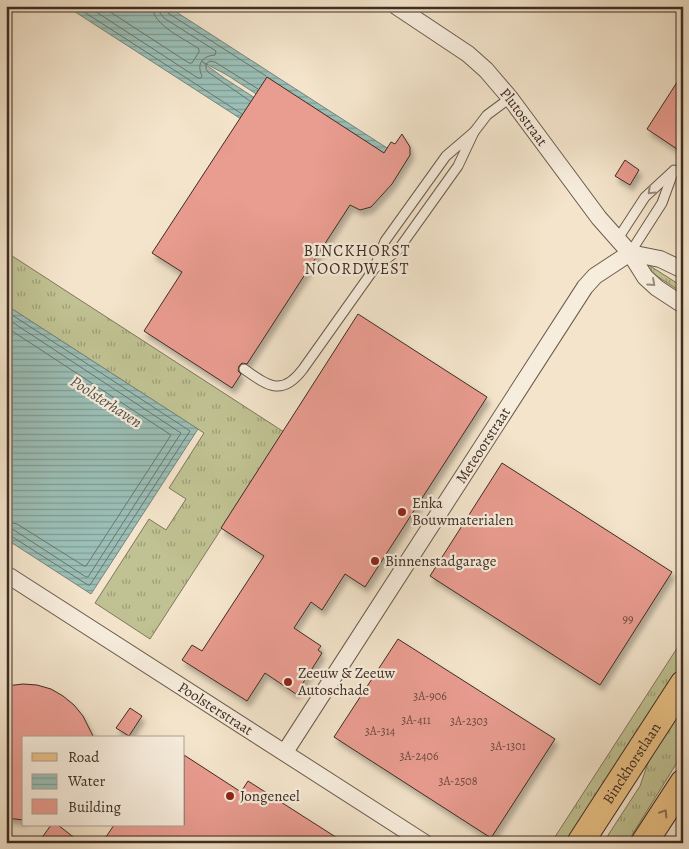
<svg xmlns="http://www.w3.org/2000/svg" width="689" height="849" font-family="Alegreya,serif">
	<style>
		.grass { fill: url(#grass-tufts); stroke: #7f785b }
		.water { fill: url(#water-rules); stroke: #76857c }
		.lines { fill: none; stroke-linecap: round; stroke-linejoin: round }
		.shore { stroke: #6c766d; stroke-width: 1 }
		.building { fill: #e99c90; stroke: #3e2d23; filter: url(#shadow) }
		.service-casing { stroke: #6b5b4d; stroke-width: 11 }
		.minor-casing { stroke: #6b5b4d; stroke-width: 18 }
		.primary-casing { stroke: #3e2d23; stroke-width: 28 }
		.service { stroke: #f7eddd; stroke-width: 9 }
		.minor { stroke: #f7eddd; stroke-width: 16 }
		.primary { stroke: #eac286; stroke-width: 26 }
		.oneway { stroke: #9a8d80 }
		.oneway2 { stroke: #8b7050 }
		.poi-dot { fill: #8f2418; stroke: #f7eddd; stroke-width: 2 }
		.labels { text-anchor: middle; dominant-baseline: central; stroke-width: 4.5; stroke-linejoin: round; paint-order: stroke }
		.number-label { font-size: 12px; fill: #69493e }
		.street-label { font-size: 15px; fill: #3e2d23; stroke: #f7eddd }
		.poi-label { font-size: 15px; fill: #3e2d23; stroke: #f7eddd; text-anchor: start }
		.neighbourhood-label { font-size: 16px; letter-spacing: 1px; fill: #3e2d23; stroke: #f7eddd }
		.water-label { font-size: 16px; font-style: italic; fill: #555248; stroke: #f7eddd }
	</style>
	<defs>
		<pattern id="grass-tufts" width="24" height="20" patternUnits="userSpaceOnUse" patternTransform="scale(1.25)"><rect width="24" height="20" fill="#c0c293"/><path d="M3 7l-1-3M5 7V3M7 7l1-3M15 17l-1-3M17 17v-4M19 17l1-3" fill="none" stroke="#9d9e78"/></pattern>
		<pattern id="water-rules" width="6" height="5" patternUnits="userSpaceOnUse" patternTransform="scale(1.25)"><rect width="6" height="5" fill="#9bbfb7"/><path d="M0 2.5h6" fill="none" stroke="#809c94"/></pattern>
		<filter id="shadow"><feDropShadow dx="3" dy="5.5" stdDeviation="2.5" flood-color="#0004"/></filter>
	</defs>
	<rect width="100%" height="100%" fill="#f3e4cb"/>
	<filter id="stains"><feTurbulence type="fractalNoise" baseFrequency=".004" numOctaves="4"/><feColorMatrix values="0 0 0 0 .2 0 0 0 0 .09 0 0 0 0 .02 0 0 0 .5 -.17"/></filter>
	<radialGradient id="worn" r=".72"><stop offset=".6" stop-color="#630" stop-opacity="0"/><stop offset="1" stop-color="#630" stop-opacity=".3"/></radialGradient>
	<g class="grass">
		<path d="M 6,252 L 284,432 L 150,639 L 95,603 L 149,519 L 166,530 L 186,499 L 169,488 L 204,433 L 6,305 Z"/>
		<path d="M 644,262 L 683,287 L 683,293 L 641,266 Z"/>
		<path d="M 683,639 L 683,667 L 568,843 L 551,843 Z"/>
		<path d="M 683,702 L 683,753 L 627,843 L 603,843 L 640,786 L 651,754 Z"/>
		<path d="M 683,826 L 683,843 L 672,843 Z"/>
	</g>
	<g class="water">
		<path d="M 66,6 L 167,6 L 398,155 L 384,177 L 227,75 L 201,61 L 224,78 L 382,180 L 368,201 Z"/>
		<path d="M 6,305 L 198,429 L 91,594 L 6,539 Z"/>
	</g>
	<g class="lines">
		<g class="shore">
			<path d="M 75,6 L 242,114"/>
			<path d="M 87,6 L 198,78 L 201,78 L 202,76 C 196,63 203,56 215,55 L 216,51 L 164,18 L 160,13 L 159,6"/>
			<path d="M 101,6 L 189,63 L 192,63 L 199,52 L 199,49 C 184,38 153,26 152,6"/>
			<path d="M 166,6 L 168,13 L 266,76"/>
			<path d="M 250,101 L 208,72 L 206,69 L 206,64 L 210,61 L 215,62 L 258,89"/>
			<path d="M 6,311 L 190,431 L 90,585 L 88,585 L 11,536 L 6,535"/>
			<path d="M 6,318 L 181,433 L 88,577 L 86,577 L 14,530 L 6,529"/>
			<path d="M 6,327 L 171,435 L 86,566 L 84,566 L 17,524 L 6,521"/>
		</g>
	</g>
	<g class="building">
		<path d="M 683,73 L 683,153 L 647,129 Z"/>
		<path d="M 267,77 L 384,153 L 391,142 L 395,144 L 402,134 L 410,147 L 410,155 L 392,184 L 371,207 L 360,210 L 350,205 L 247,364 L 242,363 L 239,366 L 238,371 L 241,374 L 232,388 L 144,331 L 182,272 L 152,253 Z"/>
		<path d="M 625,160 L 639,170 L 630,185 L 615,176 Z"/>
		<path d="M 358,314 L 487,397 L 365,587 L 345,574 L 322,610 L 311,602 L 294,628 L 321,646 L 318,650 L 322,653 L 296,694 L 265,673 L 247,701 L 182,660 L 192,645 L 202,651 L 264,556 L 221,528 Z"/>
		<path d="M 502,463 L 672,572 L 600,685 L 430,576 Z"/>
		<path d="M 398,639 L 555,739 L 491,838 L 334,737 Z"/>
		<path d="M 23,684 L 37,685 L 51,689 L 63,696 L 74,705 L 83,716 L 94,738 L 24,738 L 24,820 L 6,818 L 6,686 Z"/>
		<path d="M 130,708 L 142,716 L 129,736 L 116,728 Z"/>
		<path d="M 184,755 L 241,792 L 248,781 L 345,843 L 102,843 L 114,825 L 184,825 Z"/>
		<path d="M 51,825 L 58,825 L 81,843 L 38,843 Z"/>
	</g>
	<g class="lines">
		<g class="service-casing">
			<g id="service">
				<path d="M 474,132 L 458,166 L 398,250 L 374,269 L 385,241 L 446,156 Z"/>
				<path d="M 474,132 L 487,115 L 510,98"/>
				<path d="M 617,240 L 645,197 L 672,172"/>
				<path d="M 630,253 L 662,203 L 674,170"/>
				<path d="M 244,369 C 268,386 282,397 303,369 L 374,269"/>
			</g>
		</g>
		<g class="minor-casing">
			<g id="minor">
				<path id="s1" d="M 396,6 L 468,54 L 486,70 L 510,98 L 599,218 L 630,253 L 645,277 L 657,288 L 683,305"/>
				<path d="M 630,253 L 660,259 L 683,270"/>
				<path id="s2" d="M 6,574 L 425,843"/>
				<path id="s3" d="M 285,752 L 585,287 L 595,276 L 630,253"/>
			</g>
		</g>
		<g class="primary-casing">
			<g id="primary">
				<path id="s4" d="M 580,843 L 683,684"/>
				<path d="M 644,843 L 683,783"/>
			</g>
		</g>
		<use href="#service" class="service"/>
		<use href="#minor" class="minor"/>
		<use href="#primary" class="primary"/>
	</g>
	<defs><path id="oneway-chevron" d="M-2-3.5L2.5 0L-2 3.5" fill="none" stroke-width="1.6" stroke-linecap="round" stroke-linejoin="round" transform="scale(1.25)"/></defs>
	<g class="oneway">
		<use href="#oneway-chevron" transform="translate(651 191) rotate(137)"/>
		<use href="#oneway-chevron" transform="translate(652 283) rotate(42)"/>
	</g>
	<use class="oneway2" href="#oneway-chevron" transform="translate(664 813) rotate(-57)"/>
	<g class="poi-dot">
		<circle cx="402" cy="512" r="5"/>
		<circle cx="375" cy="561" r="5"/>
		<circle cx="288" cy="682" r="5"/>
		<circle cx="230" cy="796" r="5"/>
	</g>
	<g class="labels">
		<g class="number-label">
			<text x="628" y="619">99</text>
			<text x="430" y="696">3A-906</text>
			<text x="416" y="720">3A-411</text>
			<text x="469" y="721">3A-2303</text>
			<text x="380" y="731">3A-314</text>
			<text x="508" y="746">3A-1301</text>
			<text x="419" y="756">3A-2406</text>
			<text x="458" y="781">3A-2508</text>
		</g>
		<g class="street-label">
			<text stroke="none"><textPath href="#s1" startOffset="171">Plutostraat</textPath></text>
			<text stroke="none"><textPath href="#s3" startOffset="365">Meteoorstraat</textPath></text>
			<text stroke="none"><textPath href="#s2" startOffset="249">Poolsterstraat</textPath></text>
			<text stroke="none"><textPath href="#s4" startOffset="95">Binckhorstlaan</textPath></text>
		</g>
		<g class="poi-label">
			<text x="412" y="503">Enka<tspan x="412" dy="17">Bouwmaterialen</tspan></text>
			<text x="385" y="561">Binnenstadgarage</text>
			<text x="298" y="673">Zeeuw &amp; Zeeuw<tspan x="298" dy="17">Autoschade</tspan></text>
			<text x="240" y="796">Jongeneel</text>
		</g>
		<g class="neighbourhood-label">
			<text x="357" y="251">BINCKHORST<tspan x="357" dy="18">NOORDWEST</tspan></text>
		</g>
		<g class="water-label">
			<text transform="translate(106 402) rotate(33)">Poolsterhaven</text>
		</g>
	</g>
	<rect width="689" height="849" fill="none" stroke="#f3e4cb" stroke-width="25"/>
	<rect x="8" y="8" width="674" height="834" fill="none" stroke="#3e2d23" stroke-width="2.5"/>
	<rect x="12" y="12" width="664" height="824" fill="none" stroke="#3e2d23"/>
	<rect x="22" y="736" width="162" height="90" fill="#f7eddd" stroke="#ada093"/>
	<rect x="32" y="753" width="25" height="8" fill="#eac286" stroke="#ada093"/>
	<text x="68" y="762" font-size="15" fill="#3e2d23">Road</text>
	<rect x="32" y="774" width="25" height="15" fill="url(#water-rules)" stroke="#ada093"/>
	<text x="68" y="786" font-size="15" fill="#3e2d23">Water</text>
	<rect x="32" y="799" width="25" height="15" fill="#e99c90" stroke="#ada093"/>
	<text x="68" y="812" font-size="15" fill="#3e2d23">Building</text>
	<rect width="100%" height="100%" filter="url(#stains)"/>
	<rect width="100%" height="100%" fill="url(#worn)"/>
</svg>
